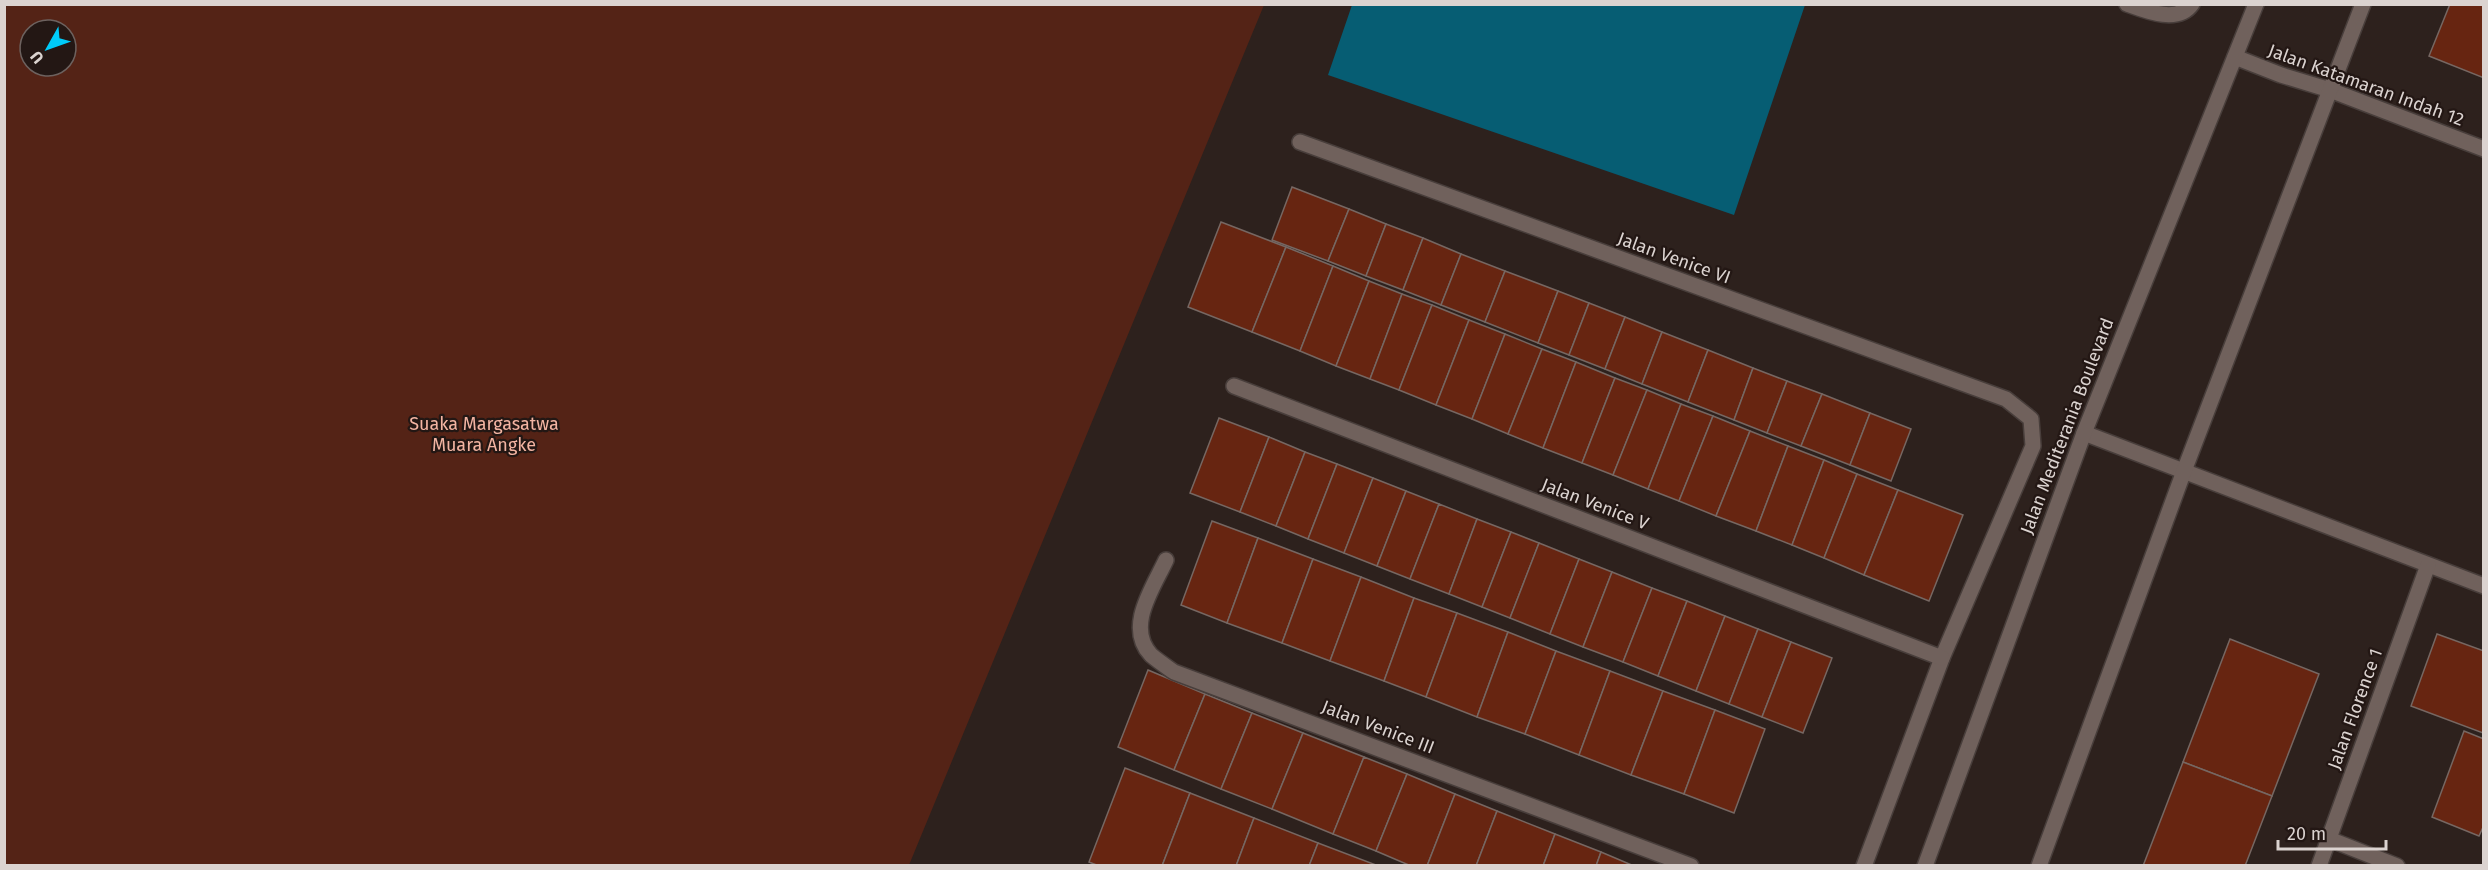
<svg xmlns="http://www.w3.org/2000/svg" width="2488" height="870" font-family="'Fira Sans',sans-serif">
	<style>
		.green { fill: #542316; fill-rule: evenodd }
		.water { fill: #065d73 }
		.building { fill: #672511; stroke: #766762; stroke-width: 1.5 }
		.lines { fill: none; stroke-linecap: round; stroke-linejoin: round }
		.minor-casing { stroke: #483e3b; stroke-width: 18 }
		.minor { stroke: #70615c; stroke-width: 15 }
		.labels { text-anchor: middle; dominant-baseline: central; stroke-width: 4.5; stroke-linejoin: round; paint-order: stroke }
		.street-label { font-size: 18px; fill: #dbd3d0; stroke: #231714 }
		.park-label { font-size: 18px; fill: #f3b4a2; stroke: #231714 }
	</style>
	<rect width="100%" height="100%" fill="#2d211d"/>
	<path class="green" d="M 5,4 L 1264,4 L 1264,5 L 909,865 L 5,866 ZM 30,30 L 66,30 L 66,66 L 30,66 Z"/>
	<path class="water" d="M 1352,5 L 1352,4 L 1805,5 L 1734,215 L 1328,75 Z"/>
	<g class="building">
		<path d="M 2450,4 L 2484,4 L 2484,78 L 2429,56 Z"/>
		<path d="M 1292,187 L 1349,209 L 1328,261 L 1272,240 Z"/>
		<path d="M 1349,209 L 1386,224 L 1366,276 L 1328,261 Z"/>
		<path d="M 1221,222 L 1286,247 L 1252,332 L 1188,307 Z"/>
		<path d="M 1386,224 L 1423,238 L 1403,290 L 1366,276 Z"/>
		<path d="M 1423,238 L 1461,254 L 1441,305 L 1403,290 Z"/>
		<path d="M 1286,247 L 1333,266 L 1300,351 L 1252,332 Z"/>
		<path d="M 1461,254 L 1505,271 L 1485,322 L 1441,305 Z"/>
		<path d="M 1333,266 L 1369,281 L 1336,366 L 1300,351 Z"/>
		<path d="M 1505,271 L 1558,291 L 1538,343 L 1485,322 Z"/>
		<path d="M 1369,281 L 1402,294 L 1370,379 L 1336,366 Z"/>
		<path d="M 1558,291 L 1589,303 L 1569,355 L 1538,343 Z"/>
		<path d="M 1402,294 L 1432,305 L 1399,390 L 1370,379 Z"/>
		<path d="M 1589,303 L 1625,317 L 1605,369 L 1569,355 Z"/>
		<path d="M 1432,305 L 1469,320 L 1436,405 L 1399,390 Z"/>
		<path d="M 1625,317 L 1662,332 L 1642,384 L 1605,369 Z"/>
		<path d="M 1469,320 L 1505,334 L 1472,419 L 1436,405 Z"/>
		<path d="M 1662,332 L 1708,350 L 1688,402 L 1642,384 Z"/>
		<path d="M 1505,334 L 1542,349 L 1508,434 L 1472,419 Z"/>
		<path d="M 1542,349 L 1576,362 L 1543,448 L 1508,434 Z"/>
		<path d="M 1708,350 L 1753,368 L 1734,420 L 1688,402 Z"/>
		<path d="M 1576,362 L 1615,378 L 1582,463 L 1543,448 Z"/>
		<path d="M 1753,368 L 1787,381 L 1767,433 L 1734,420 Z"/>
		<path d="M 1615,378 L 1647,390 L 1613,475 L 1582,463 Z"/>
		<path d="M 1787,381 L 1822,394 L 1801,446 L 1767,433 Z"/>
		<path d="M 1647,390 L 1681,404 L 1648,489 L 1613,475 Z"/>
		<path d="M 1822,394 L 1870,413 L 1850,465 L 1801,446 Z"/>
		<path d="M 1681,404 L 1713,416 L 1679,501 L 1648,489 Z"/>
		<path d="M 1870,413 L 1911,429 L 1891,481 L 1850,465 Z"/>
		<path d="M 1713,416 L 1750,431 L 1716,516 L 1679,501 Z"/>
		<path d="M 1219,418 L 1269,437 L 1240,512 L 1190,493 Z"/>
		<path d="M 1750,431 L 1788,446 L 1756,531 L 1716,516 Z"/>
		<path d="M 1269,437 L 1305,452 L 1276,526 L 1240,512 Z"/>
		<path d="M 1788,446 L 1824,460 L 1792,545 L 1756,531 Z"/>
		<path d="M 1305,452 L 1337,464 L 1308,539 L 1276,526 Z"/>
		<path d="M 1824,460 L 1857,474 L 1824,558 L 1792,545 Z"/>
		<path d="M 1337,464 L 1373,478 L 1344,553 L 1308,539 Z"/>
		<path d="M 1857,474 L 1898,490 L 1864,575 L 1824,558 Z"/>
		<path d="M 1373,478 L 1406,491 L 1377,566 L 1344,553 Z"/>
		<path d="M 1898,490 L 1963,515 L 1929,601 L 1864,575 Z"/>
		<path d="M 1406,491 L 1439,504 L 1410,579 L 1377,566 Z"/>
		<path d="M 1439,504 L 1477,519 L 1449,594 L 1410,579 Z"/>
		<path d="M 1477,519 L 1511,532 L 1482,607 L 1449,594 Z"/>
		<path d="M 1212,521 L 1258,538 L 1227,623 L 1181,605 Z"/>
		<path d="M 1511,532 L 1539,543 L 1510,618 L 1482,607 Z"/>
		<path d="M 1258,538 L 1313,559 L 1282,643 L 1227,623 Z"/>
		<path d="M 1539,543 L 1579,559 L 1550,634 L 1510,618 Z"/>
		<path d="M 1313,559 L 1361,577 L 1330,661 L 1282,643 Z"/>
		<path d="M 1579,559 L 1612,572 L 1583,647 L 1550,634 Z"/>
		<path d="M 1612,572 L 1652,588 L 1623,662 L 1583,647 Z"/>
		<path d="M 1361,577 L 1414,598 L 1384,681 L 1330,661 Z"/>
		<path d="M 1652,588 L 1687,601 L 1658,676 L 1623,662 Z"/>
		<path d="M 1414,598 L 1457,613 L 1426,697 L 1384,681 Z"/>
		<path d="M 1687,601 L 1725,616 L 1696,691 L 1658,676 Z"/>
		<path d="M 1457,613 L 1508,632 L 1477,717 L 1426,697 Z"/>
		<path d="M 1725,616 L 1758,629 L 1729,704 L 1696,691 Z"/>
		<path d="M 1758,629 L 1791,642 L 1762,717 L 1729,704 Z"/>
		<path d="M 1508,632 L 1556,651 L 1525,734 L 1477,717 Z"/>
		<path d="M 2437,634 L 2484,651 L 2483,733 L 2411,706 Z"/>
		<path d="M 2230,639 L 2319,674 L 2272,796 L 2183,762 Z"/>
		<path d="M 1791,642 L 1832,658 L 1803,733 L 1762,717 Z"/>
		<path d="M 1556,651 L 1610,671 L 1579,755 L 1525,734 Z"/>
		<path d="M 1148,670 L 1205,694 L 1174,770 L 1118,747 Z"/>
		<path d="M 1610,671 L 1663,691 L 1631,775 L 1579,755 Z"/>
		<path d="M 1663,691 L 1715,710 L 1684,794 L 1631,775 Z"/>
		<path d="M 1205,694 L 1252,713 L 1221,789 L 1174,770 Z"/>
		<path d="M 1715,710 L 1765,729 L 1734,813 L 1684,794 Z"/>
		<path d="M 1252,713 L 1303,733 L 1272,809 L 1221,789 Z"/>
		<path d="M 2464,731 L 2484,739 L 2484,825 L 2479,836 L 2432,817 Z"/>
		<path d="M 1303,733 L 1364,757 L 1333,834 L 1272,809 Z"/>
		<path d="M 1364,757 L 1407,774 L 1376,851 L 1333,834 Z"/>
		<path d="M 2183,762 L 2272,796 L 2245,866 L 2143,866 Z"/>
		<path d="M 1125,768 L 1190,793 L 1162,866 L 1099,866 L 1089,862 Z"/>
		<path d="M 1407,774 L 1455,794 L 1427,866 L 1411,866 L 1376,851 Z"/>
		<path d="M 1190,793 L 1254,818 L 1236,866 L 1162,866 Z"/>
		<path d="M 1455,794 L 1497,811 L 1476,866 L 1427,866 Z"/>
		<path d="M 1497,811 L 1555,834 L 1543,866 L 1476,866 Z"/>
		<path d="M 1254,818 L 1318,843 L 1309,866 L 1236,866 Z"/>
		<path d="M 1555,834 L 1601,852 L 1596,866 L 1543,866 Z"/>
		<path d="M 1318,843 L 1376,865 L 1375,866 L 1309,866 Z"/>
		<path d="M 1601,852 L 1634,866 L 1596,866 Z"/>
	</g>
	<g class="lines">
		<g class="minor-casing">
			<g id="minor">
				<path d="M 2127,4 C 2146,11 2178,24 2192,4"/>
				<path d="M 2235,57 L 2281,75 L 2330,90 L 2484,149"/>
				<path d="M 1300,142 L 2006,399 L 2031,419 L 2033,446 L 1942,658 L 1864,866"/>
				<path d="M 1234,386 L 1942,658"/>
				<path d="M 2084,433 L 2484,586"/>
				<path d="M 1166,560 C 1153,588 1125,627 1151,655 C 1158,661 1167,667 1174,672 L 1691,866"/>
				<path d="M 2329,839 L 2397,866"/>
				<path d="M 1925,866 L 2084,433 L 2256,4"/>
				<path d="M 2039,866 L 2184,471 L 2363,4"/>
				<path d="M 2319,866 L 2428,565"/>
			</g>
		</g>
		<use href="#minor" class="minor"/>
	</g>
	<g class="labels">
		<g class="street-label">
			<text transform="translate(2366 85) rotate(20)">Jalan Katamaran Indah 12</text>
			<text transform="translate(1674 258) rotate(20)">Jalan Venice VI</text>
			<text transform="translate(2067 426) rotate(-69)">Jalan Mediterania Boulevard</text>
			<text transform="translate(1595 504) rotate(21)">Jalan Venice V</text>
			<text transform="translate(2355 709) rotate(-70)">Jalan Florence 1</text>
			<text transform="translate(1378 727) rotate(21)">Jalan Venice III</text>
		</g>
		<g class="park-label">
			<text x="484" y="424">Suaka Margasatwa<tspan x="484" dy="21">Muara Angke</tspan></text>
		</g>
	</g>
	<rect width="2488" height="870" fill="none" stroke="#dbd3d0" stroke-width="12"/>
	<g transform="translate(48 48) rotate(230)"><circle r="28" fill="#231714" stroke="#6d625f" stroke-width="1.5"/>
	<path d="M0-4.5L10 22L0 15L-10 22Z" fill="#00cbf9"/>
	<text y="-9" font-size="16" font-weight="bold" text-anchor="middle" fill="#dbd3d0">U</text>
	</g>
	<path d="M2278 840v9h108v-9" fill="none" stroke="#dbd3d0" stroke-width="3"/>
	<text x="2287" y="840" font-size="18" fill="#dbd3d0" stroke="#231714" stroke-width="4.5" paint-order="stroke">20 m</text>
</svg>
